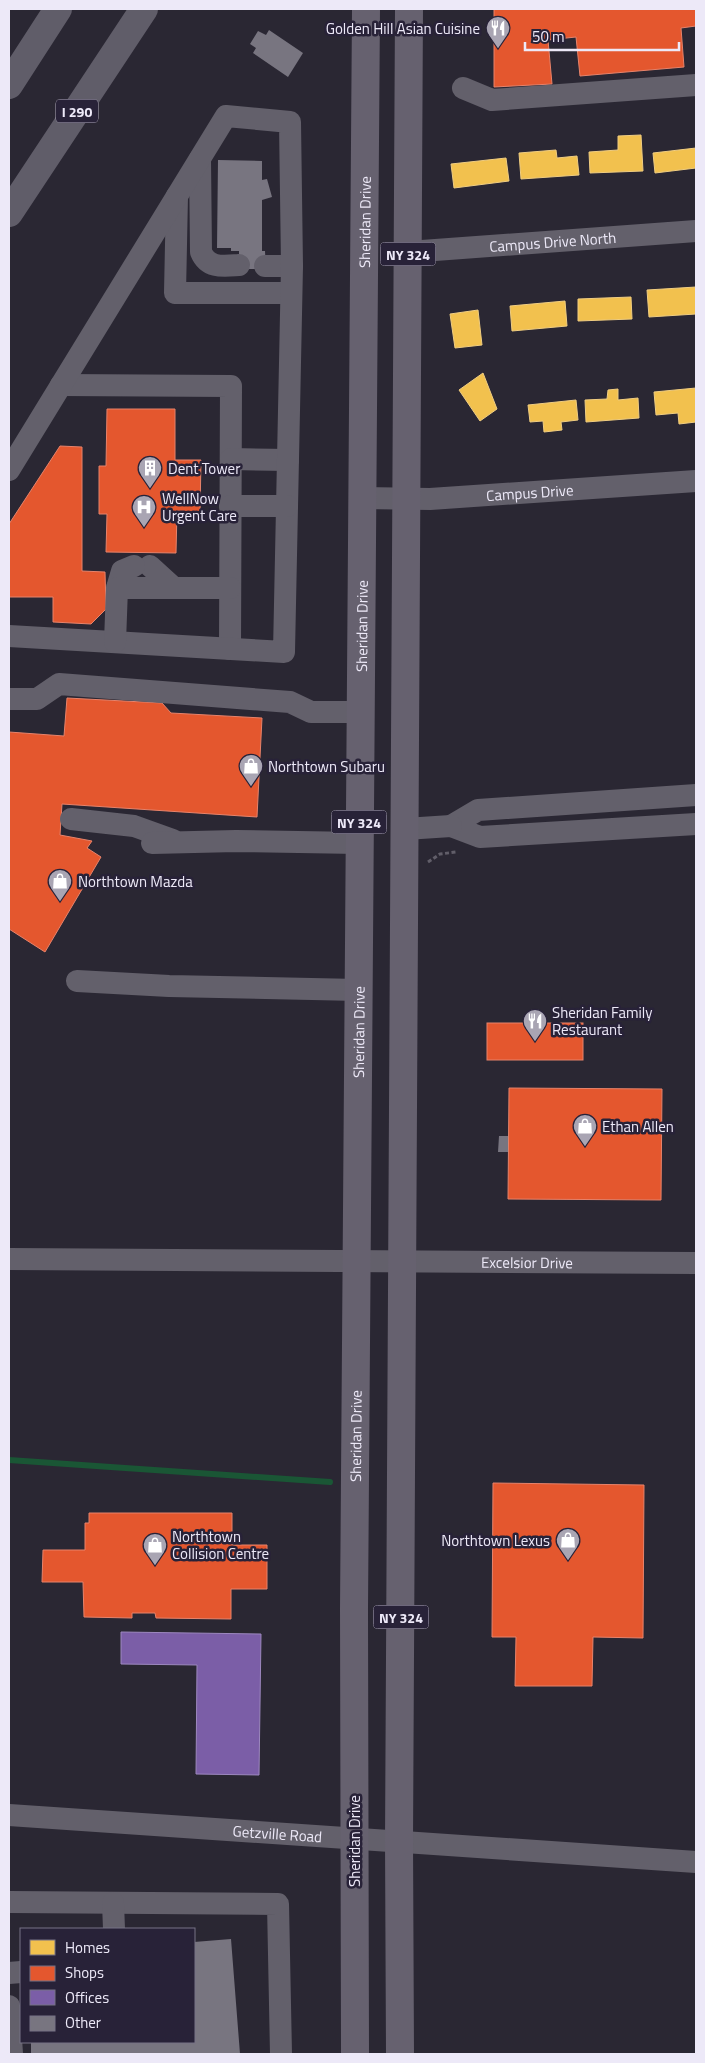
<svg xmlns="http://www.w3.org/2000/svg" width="705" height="2063" font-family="'Titillium Web',sans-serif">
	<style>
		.homes { fill: #f2c14e; stroke: #f0cd81 }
		.shops { fill: #e4572e; stroke: #e7836b }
		.offices { fill: #7b5ea7; stroke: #9d88bf }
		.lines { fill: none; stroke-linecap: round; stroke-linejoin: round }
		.stream { stroke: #1a5635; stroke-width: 6 }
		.building { fill: #787580 }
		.path { stroke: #615e69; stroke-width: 3; stroke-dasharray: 4 2.5; stroke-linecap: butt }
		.minor { stroke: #63606b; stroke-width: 22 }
		.major { stroke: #66616f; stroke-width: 28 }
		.highway { stroke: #605d69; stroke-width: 28 }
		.labels { text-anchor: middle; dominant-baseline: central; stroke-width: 5; stroke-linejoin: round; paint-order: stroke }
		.shield { fill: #282238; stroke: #b2adbe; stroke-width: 1 }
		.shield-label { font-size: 14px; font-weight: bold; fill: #ede9f8 }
		.poi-label { font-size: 15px; fill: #ede9f8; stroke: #282238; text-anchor: start }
		.street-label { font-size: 15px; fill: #ede9f8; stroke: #282238 }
	</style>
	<rect width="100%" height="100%" fill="#2a2733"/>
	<g class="homes">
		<path d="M 641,135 L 643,171 L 590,173 L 589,152 L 618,150 L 618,136 Z"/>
		<path d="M 696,148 L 696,168 L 655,173 L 653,153 Z"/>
		<path d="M 556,150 L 557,158 L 577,156 L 579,175 L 521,179 L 519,153 Z"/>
		<path d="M 506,158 L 509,181 L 454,188 L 451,164 Z"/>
		<path d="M 696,287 L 696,314 L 649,317 L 647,290 Z"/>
		<path d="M 631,297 L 632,319 L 578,321 L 578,299 Z"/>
		<path d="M 565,301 L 567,326 L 512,331 L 510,306 Z"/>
		<path d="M 478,310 L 482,345 L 455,348 L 450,314 Z"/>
		<path d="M 483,373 L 497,409 L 480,421 L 459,390 Z"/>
		<path d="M 696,388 L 696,422 L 679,424 L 678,413 L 656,415 L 654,392 Z"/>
		<path d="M 618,389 L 618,400 L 638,398 L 639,418 L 586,422 L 585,400 L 607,399 L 608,390 Z"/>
		<path d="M 576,400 L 578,420 L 561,422 L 562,430 L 544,432 L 543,421 L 530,422 L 528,405 Z"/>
	</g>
	<g class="shops">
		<path d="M 494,9 L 696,9 L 696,26 L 681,28 L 684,67 L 580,76 L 576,37 L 548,40 L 552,84 L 494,87 Z"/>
		<path d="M 107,409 L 175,409 L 175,460 L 201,460 L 200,512 L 177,511 L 176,553 L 106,552 L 107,514 L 99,514 L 99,466 L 106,466 Z"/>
		<path d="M 60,446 L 82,447 L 82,571 L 105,572 L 106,609 L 91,624 L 53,622 L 53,597 L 9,597 L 9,524 Z"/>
		<path d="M 67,698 L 162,703 L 171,713 L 262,718 L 257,817 L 62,804 L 60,835 L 92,841 L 87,848 L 101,857 L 45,952 L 9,929 L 9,732 L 64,736 Z"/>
		<rect x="487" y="1023" width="96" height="37"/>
		<path d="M 509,1088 L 662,1089 L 661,1200 L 508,1199 Z"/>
		<path d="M 493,1483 L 644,1485 L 643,1638 L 593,1637 L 592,1686 L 515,1686 L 516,1637 L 492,1637 Z"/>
		<path d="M 89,1513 L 232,1513 L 232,1545 L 267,1545 L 267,1589 L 231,1589 L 231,1619 L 156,1618 L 155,1613 L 132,1613 L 132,1618 L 84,1617 L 83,1582 L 42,1582 L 43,1550 L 85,1550 L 85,1523 L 89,1523 Z"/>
	</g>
	<path class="offices" d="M 121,1632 L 261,1634 L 259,1775 L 196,1774 L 197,1665 L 121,1664 Z"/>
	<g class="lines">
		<path class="stream" d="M 9,1460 L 330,1482"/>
	</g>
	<g class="building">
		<path d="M 269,30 L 303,53 L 288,77 L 253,53 L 256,48 L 250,44 L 258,31 L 266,35 Z"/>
		<path d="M 218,160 L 262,161 L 262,180 L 267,179 L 272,197 L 262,200 L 262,251 L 265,251 L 266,269 L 239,269 L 239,251 L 231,251 L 231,248 L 217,248 Z"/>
		<path d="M 499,1136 L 508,1136 L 508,1152 L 498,1152 Z"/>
		<path d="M 231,1939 L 240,2054 L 31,2054 L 31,2042 L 194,2042 L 194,1942 Z"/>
	</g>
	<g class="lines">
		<path class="path" d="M 428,862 L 440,854 L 456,852"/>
		<g class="minor">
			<path d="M 463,88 L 492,100 L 696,85"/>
			<path d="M 200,159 L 201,252 C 208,269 224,266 239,265"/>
			<path d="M 177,196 L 175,293 L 291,293"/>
			<path id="s1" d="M 408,252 L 696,231"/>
			<path d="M 265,266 L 292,266"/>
			<path d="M 61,385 L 231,386 L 230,649"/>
			<path d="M 231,459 L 288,460"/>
			<path d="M 9,470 L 226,116 L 290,122 L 292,266 L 284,652 L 9,636"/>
			<path id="s2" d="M 362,498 L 430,499 L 696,481"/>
			<path d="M 230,506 L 287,506"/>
			<path d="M 150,566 L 173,587"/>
			<path d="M 117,588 L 122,571 L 134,566"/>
			<path d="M 115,642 L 117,588 L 230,588"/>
			<path d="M 9,699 L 37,699 L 59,684 L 290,702 L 311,712 L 360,712"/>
			<path d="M 696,795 L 478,810 L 451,826 L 480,837 L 696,824"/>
			<path d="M 71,819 L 134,826 L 173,840"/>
			<path d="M 405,829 L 451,826"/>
			<path d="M 152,843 L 236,841 L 358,843"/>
			<path d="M 77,981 L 169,986 L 358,990"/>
			<path id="s3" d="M 9,1259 L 696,1263"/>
			<path id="s4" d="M 9,1815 L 696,1862"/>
			<path d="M 9,1902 L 278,1904 L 281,2054"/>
			<path d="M 113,1903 L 114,1929"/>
			<path d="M 9,1973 L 21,1972"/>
			<path d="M 9,2006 L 12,2054"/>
		</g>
		<g class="major">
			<path id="s5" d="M 355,2054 L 354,1610 L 366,9"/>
			<path d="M 400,2054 L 399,1841 L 409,9"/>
		</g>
		<g class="highway">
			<path d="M 9,85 L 58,9"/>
			<path d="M 9,213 L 144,9"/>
		</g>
	</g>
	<defs>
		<g id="restaurant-pin" transform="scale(1.25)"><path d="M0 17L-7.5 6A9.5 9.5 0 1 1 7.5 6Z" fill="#a9a5b3" stroke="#282238"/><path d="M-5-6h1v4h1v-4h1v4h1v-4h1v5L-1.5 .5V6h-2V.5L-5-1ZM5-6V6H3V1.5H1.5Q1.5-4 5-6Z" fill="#fff"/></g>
		<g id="building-pin" transform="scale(1.25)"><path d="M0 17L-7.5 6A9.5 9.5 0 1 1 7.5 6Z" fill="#a9a5b3" stroke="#282238"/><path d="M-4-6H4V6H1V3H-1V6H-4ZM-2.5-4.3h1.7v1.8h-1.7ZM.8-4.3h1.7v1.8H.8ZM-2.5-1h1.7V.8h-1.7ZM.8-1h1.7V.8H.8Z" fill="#fff"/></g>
		<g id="hospital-pin" transform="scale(1.25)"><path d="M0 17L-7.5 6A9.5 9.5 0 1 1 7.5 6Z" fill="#a9a5b3" stroke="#282238"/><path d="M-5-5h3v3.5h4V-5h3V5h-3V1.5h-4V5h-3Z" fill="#fff"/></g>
		<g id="shop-pin" transform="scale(1.25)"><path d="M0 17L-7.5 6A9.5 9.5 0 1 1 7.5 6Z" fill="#a9a5b3" stroke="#282238"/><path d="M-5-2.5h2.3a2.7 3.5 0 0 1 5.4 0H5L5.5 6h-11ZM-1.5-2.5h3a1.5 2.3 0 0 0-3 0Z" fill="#fff"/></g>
	</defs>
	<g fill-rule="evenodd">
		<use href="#restaurant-pin" x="498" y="28"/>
		<use href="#building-pin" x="150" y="468"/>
		<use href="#hospital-pin" x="144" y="507"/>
		<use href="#shop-pin" x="251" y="766"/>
		<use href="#shop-pin" x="60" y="881"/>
		<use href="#restaurant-pin" x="535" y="1021"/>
		<use href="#shop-pin" x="585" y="1126"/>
		<use href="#shop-pin" x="568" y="1540"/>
		<use href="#shop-pin" x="155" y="1545"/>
	</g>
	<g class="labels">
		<g class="shield">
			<rect x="56" y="99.5" width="42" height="23" rx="4"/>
			<rect x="380.5" y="242.5" width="55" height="23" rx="4"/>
			<rect x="331.5" y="810.5" width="55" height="23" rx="4"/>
			<rect x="373.5" y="1605.5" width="55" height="23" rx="4"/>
		</g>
		<g class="shield-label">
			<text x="77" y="111">I 290</text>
			<text x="408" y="254">NY 324</text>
			<text x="359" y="822">NY 324</text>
			<text x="401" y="1617">NY 324</text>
		</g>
		<g class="poi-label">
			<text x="480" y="28" text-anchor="end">Golden Hill Asian Cuisine</text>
			<text x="168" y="468">Dent Tower</text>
			<text x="162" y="498">WellNow<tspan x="162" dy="17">Urgent Care</tspan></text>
			<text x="268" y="766">Northtown Subaru</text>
			<text x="78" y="881">Northtown Mazda</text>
			<text x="552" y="1012">Sheridan Family<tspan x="552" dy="17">Restaurant</tspan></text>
			<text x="602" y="1126">Ethan Allen</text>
			<text x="172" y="1536">Northtown<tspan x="172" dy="17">Collision Centre</tspan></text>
			<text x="550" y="1540" text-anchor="end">Northtown Lexus</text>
		</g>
		<g class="street-label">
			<text stroke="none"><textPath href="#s5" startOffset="1832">Sheridan Drive</textPath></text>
			<text stroke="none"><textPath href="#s1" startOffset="145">Campus Drive North</textPath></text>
			<text stroke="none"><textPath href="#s2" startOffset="168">Campus Drive</textPath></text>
			<text stroke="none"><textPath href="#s5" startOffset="1428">Sheridan Drive</textPath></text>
			<text stroke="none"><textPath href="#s5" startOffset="1022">Sheridan Drive</textPath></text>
			<text stroke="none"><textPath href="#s3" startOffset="518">Excelsior Drive</textPath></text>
			<text stroke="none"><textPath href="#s5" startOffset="618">Sheridan Drive</textPath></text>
			<text stroke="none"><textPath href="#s4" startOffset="269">Getzville Road</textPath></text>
			<text transform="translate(354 1841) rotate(-90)">Sheridan Drive</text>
		</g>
	</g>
	<rect width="705" height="2063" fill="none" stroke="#ede9f8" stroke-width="20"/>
	<rect x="20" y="1928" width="175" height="115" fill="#282238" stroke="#777285"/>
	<rect x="30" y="1940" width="25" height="15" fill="#f2c14e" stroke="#777285"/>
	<text x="65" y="1953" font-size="15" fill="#ede9f8">Homes</text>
	<rect x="30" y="1966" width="25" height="15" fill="#e4572e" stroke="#777285"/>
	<text x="65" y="1978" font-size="15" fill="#ede9f8">Shops</text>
	<rect x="30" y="1990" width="25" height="15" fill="#7b5ea7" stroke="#777285"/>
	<text x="65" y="2003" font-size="15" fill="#ede9f8">Offices</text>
	<rect x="30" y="2016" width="25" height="15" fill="#787580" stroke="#777285"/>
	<text x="65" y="2028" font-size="15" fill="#ede9f8">Other</text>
	<path d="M525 42v8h154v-8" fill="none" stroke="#ede9f8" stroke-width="2.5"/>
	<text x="532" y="42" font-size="15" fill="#ede9f8" stroke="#282238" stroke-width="4" paint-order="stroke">50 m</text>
</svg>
